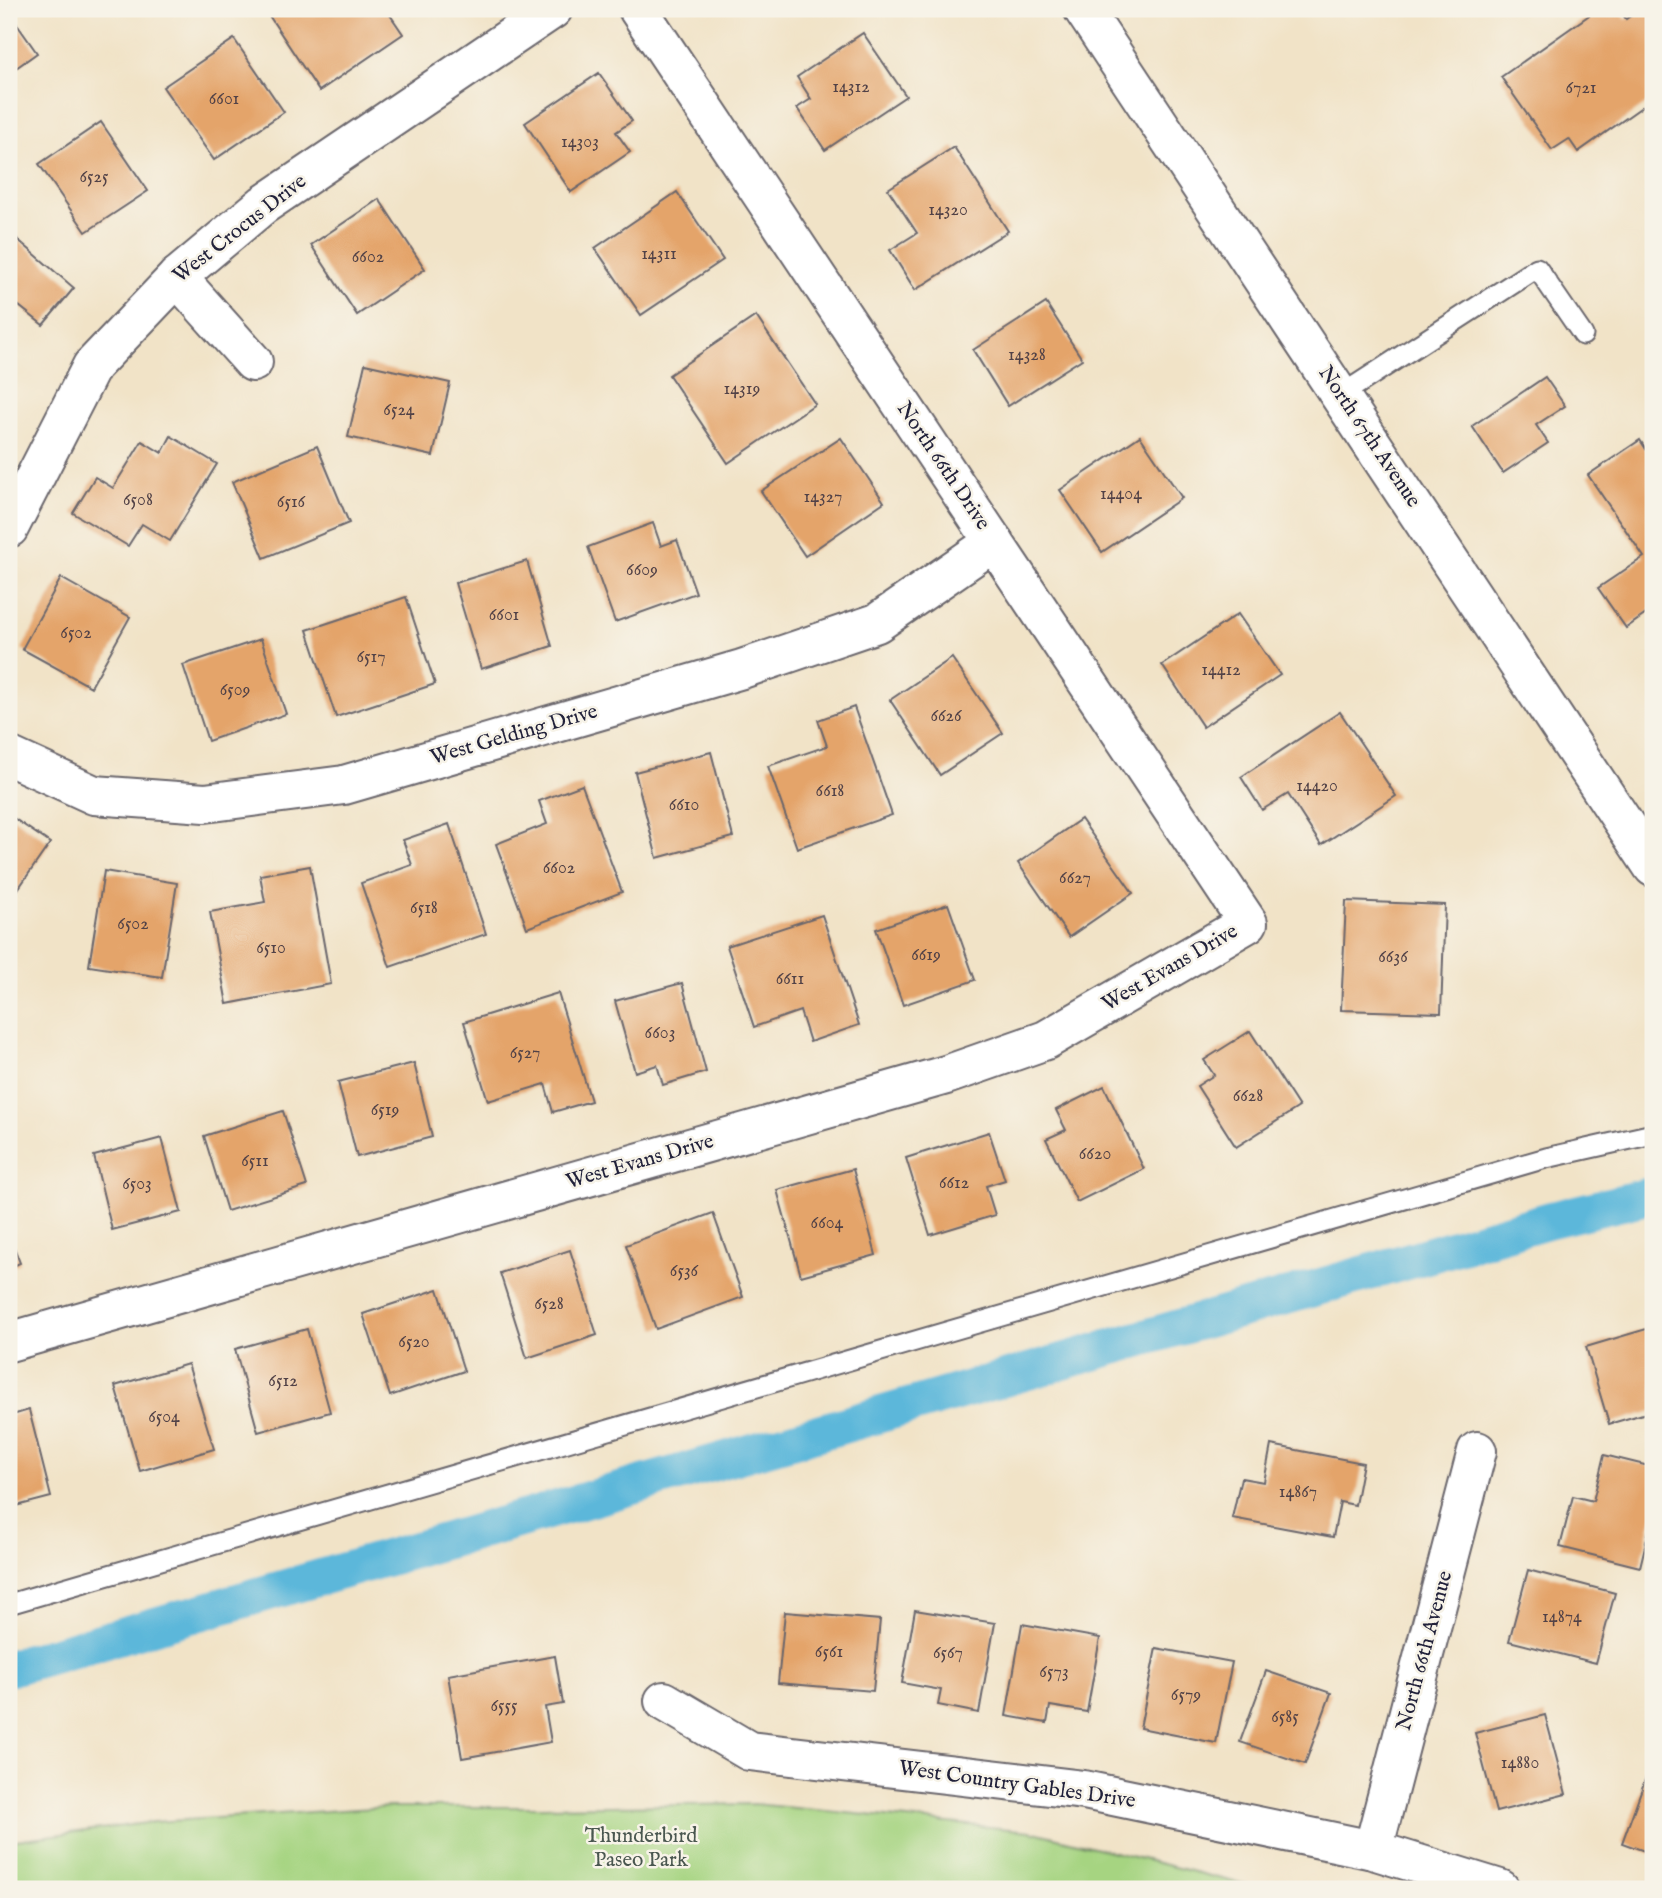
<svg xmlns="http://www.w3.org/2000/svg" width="1662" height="1898" font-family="'IM FELL English',serif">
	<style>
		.green { fill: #a6d481; stroke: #647b5e; stroke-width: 2 }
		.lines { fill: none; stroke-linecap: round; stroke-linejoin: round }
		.canal { stroke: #5cb7da; stroke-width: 37 }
		.building { fill: #e4a46a }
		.lane-casing { stroke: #6a666c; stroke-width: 23 }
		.street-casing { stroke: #6a666c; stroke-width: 42 }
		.secondary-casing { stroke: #6a666c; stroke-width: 42 }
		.lane { stroke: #fff; stroke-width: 19 }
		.street { stroke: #fff; stroke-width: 38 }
		.secondary { stroke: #fff; stroke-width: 38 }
		.labels { text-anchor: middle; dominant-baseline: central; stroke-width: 5; stroke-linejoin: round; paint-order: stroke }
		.number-label { font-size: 18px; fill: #524247 }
		.street-label { font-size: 21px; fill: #22223b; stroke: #f7f3e8 }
		.park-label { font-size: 21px; fill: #4a5750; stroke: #f7f3e8 }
	</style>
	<rect width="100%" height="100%" fill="#f7f3e8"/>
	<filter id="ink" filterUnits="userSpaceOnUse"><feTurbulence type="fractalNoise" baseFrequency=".0143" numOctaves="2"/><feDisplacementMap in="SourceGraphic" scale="14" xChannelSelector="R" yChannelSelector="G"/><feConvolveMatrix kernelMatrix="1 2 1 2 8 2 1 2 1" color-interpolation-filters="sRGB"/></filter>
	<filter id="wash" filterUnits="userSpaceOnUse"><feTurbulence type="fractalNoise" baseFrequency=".00686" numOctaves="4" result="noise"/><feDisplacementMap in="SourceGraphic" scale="28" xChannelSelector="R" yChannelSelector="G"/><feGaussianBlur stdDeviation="1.57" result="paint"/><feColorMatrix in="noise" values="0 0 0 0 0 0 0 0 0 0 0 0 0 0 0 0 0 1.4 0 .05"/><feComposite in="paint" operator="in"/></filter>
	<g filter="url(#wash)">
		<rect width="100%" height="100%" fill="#f1e3c7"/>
		<path class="green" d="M 754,1804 L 1030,1831 L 1262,1889 L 9,1889 L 9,1841 L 154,1822 L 390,1807 L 541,1807 Z"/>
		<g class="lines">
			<path class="canal" d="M 9,1668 L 1549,1220 L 1653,1195"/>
		</g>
		<g id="blocks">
			<g class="building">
				<path d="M 269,9 L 386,9 L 403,34 L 319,91 L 266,11 Z"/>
				<path d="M 1598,9 L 1619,9 L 1626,19 L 1640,9 L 1651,9 L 1653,11 L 1653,99 L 1578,152 L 1569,139 L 1552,150 L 1501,77 Z"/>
				<path d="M 9,13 L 37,53 L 9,73 Z"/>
				<path d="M 863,33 L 906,96 L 825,150 L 797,108 L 811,99 L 797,77 Z"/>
				<path d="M 234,39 L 284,112 L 214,160 L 163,87 Z"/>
				<path d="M 599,73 L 632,121 L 616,132 L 630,152 L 571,192 L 525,123 Z"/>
				<path d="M 101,122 L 148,191 L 86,232 L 39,164 Z"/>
				<path d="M 954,147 L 1008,231 L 915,290 L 890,250 L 917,233 L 888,189 Z"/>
				<path d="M 677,192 L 723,260 L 641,315 L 595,248 Z"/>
				<path d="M 379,199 L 425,269 L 357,315 L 311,245 Z"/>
				<path d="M 9,232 L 74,288 L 43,325 L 19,306 L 9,318 Z"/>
				<path d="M 1046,303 L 1082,359 L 1008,406 L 973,350 Z"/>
				<path d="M 756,316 L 815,404 L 728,463 L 669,375 Z"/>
				<path d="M 365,364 L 450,383 L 433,456 L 348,437 Z"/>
				<path d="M 1545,377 L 1565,406 L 1536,425 L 1548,443 L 1503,473 L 1472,426 Z"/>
				<path d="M 171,436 L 217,464 L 170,541 L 142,524 L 128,546 L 73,513 L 95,477 L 113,488 L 142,441 L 162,453 Z"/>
				<path d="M 1140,436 L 1182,498 L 1102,552 L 1060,490 Z"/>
				<path d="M 841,438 L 884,502 L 805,556 L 761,491 Z"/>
				<path d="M 1640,440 L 1653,460 L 1653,609 L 1626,628 L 1598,588 L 1644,557 L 1588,475 Z"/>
				<path d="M 317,446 L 349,523 L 264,558 L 232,482 Z"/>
				<path d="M 653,523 L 661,546 L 677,540 L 696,593 L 615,622 L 588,547 Z"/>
				<path d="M 527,561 L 552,646 L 481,669 L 455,583 Z"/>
				<path d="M 61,578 L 130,617 L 91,687 L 22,649 Z"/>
				<path d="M 406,597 L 435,684 L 336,717 L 307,630 Z"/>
				<path d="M 1238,614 L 1280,675 L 1203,727 L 1162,665 Z"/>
				<path d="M 261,639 L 286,714 L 208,741 L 183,665 Z"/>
				<path d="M 952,658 L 1003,733 L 940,775 L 890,700 Z"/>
				<path d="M 854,707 L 892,815 L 797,848 L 768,766 L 827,746 L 818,720 Z"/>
				<path d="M 1340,712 L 1396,796 L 1321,845 L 1288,794 L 1262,810 L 1241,777 Z"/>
				<path d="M 711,752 L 733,837 L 657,858 L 635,772 Z"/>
				<path d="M 582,785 L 622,892 L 527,928 L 496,844 L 547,824 L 539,801 Z"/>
				<path d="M 9,815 L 50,843 L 9,902 Z"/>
				<path d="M 1081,819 L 1133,893 L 1069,937 L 1018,863 Z"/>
				<path d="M 449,824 L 486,934 L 390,967 L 361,883 L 412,865 L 403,840 Z"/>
				<path d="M 310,866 L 331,984 L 227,1004 L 210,912 L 265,902 L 260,875 Z"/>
				<path d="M 104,871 L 177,883 L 162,977 L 89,966 Z"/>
				<path d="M 1346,901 L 1445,905 L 1441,1013 L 1341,1010 Z"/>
				<path d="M 948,904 L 975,980 L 903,1005 L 876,929 Z"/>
				<path d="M 822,915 L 859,1025 L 810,1042 L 800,1011 L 754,1027 L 727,946 Z"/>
				<path d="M 682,983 L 706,1072 L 663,1085 L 657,1065 L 635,1072 L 615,1001 Z"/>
				<path d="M 558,993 L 591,1101 L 553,1112 L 545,1084 L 488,1101 L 464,1022 Z"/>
				<path d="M 1250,1031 L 1299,1107 L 1236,1147 L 1197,1086 L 1214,1075 L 1204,1060 Z"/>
				<path d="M 414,1063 L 432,1137 L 357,1157 L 338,1082 Z"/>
				<path d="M 1104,1086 L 1144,1169 L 1077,1202 L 1046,1139 L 1066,1130 L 1056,1110 Z"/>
				<path d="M 283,1111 L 307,1186 L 227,1211 L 204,1136 Z"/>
				<path d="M 989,1132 L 1005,1180 L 986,1186 L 995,1215 L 930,1235 L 906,1158 Z"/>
				<path d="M 162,1138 L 181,1212 L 112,1230 L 94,1156 Z"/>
				<path d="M 853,1169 L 876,1255 L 801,1276 L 777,1190 Z"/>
				<path d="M 713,1213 L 743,1297 L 656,1329 L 626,1245 Z"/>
				<path d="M 9,1234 L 20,1263 L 9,1268 Z"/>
				<path d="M 570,1250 L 597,1335 L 527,1358 L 500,1273 Z"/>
				<path d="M 438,1289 L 464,1371 L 390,1396 L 363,1314 Z"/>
				<path d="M 1653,1327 L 1653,1411 L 1609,1424 L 1586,1347 Z"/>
				<path d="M 307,1329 L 330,1412 L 258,1432 L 235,1349 Z"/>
				<path d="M 188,1364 L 214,1449 L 140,1471 L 115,1386 Z"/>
				<path d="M 29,1410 L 51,1497 L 9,1508 L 9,1416 Z"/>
				<path d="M 1271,1445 L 1363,1463 L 1355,1505 L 1340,1502 L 1333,1537 L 1232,1518 L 1241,1478 L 1264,1482 Z"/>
				<path d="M 1604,1455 L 1653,1467 L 1653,1513 L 1640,1567 L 1560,1547 L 1573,1496 L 1593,1501 Z"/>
				<path d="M 1528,1570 L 1615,1593 L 1596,1663 L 1509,1641 Z"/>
				<path d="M 915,1610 L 995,1623 L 979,1713 L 938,1705 L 941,1690 L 902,1683 Z"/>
				<path d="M 785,1612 L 880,1620 L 873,1691 L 778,1683 Z"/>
				<path d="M 1022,1624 L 1100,1638 L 1087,1712 L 1050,1706 L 1047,1723 L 1006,1716 Z"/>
				<path d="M 1156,1648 L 1232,1662 L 1216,1743 L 1140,1728 Z"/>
				<path d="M 555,1656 L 563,1704 L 545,1707 L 551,1742 L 462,1758 L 448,1675 Z"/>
				<path d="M 1266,1671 L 1331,1693 L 1305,1764 L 1240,1742 Z"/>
				<path d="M 1545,1715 L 1566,1794 L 1496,1812 L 1475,1733 Z"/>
				<path d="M 1649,1769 L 1653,1770 L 1653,1854 L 1622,1843 Z"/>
			</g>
		</g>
	</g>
	<g filter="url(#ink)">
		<use href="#blocks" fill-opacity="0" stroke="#6a666c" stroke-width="2"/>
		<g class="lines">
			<g class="lane-casing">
				<g id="lane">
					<path d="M 1341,395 L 1537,268 L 1583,335"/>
					<path d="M 9,1604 L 1546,1158 L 1653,1134"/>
				</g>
			</g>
			<g class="street-casing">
				<g id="street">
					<path d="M 177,277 L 253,362"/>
					<path d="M 9,528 L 92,366 L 177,277 L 263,205 L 553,9"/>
					<path d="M 9,756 L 94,795 L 205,803 L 344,785 L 742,669 L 877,623 L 994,542"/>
					<path d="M 9,1342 L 946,1075 L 1046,1040 L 1248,923 L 638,9"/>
					<path d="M 664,1701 L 749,1751 L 1084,1790 L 1373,1850 L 1500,1889"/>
					<path d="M 1373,1850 L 1477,1451"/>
				</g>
			</g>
			<g class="secondary-casing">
				<path id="secondary" d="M 1083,9 L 1653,867"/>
			</g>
			<use href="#lane" class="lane"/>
			<use href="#street" class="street"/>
			<use href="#secondary" class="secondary"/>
		</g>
	</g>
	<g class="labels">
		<g class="number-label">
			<text x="851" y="87">14312</text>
			<text x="1581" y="88">6721</text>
			<text x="224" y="99">6601</text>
			<text x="580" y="142">14303</text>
			<text x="94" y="177">6525</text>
			<text x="948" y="210">14320</text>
			<text x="659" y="254">14311</text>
			<text x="368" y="257">6602</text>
			<text x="1027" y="355">14328</text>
			<text x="742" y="389">14319</text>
			<text x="399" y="410">6524</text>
			<text x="1121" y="494">14404</text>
			<text x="823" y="497">14327</text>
			<text x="138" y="500">6508</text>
			<text x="291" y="502">6516</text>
			<text x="642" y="570">6609</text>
			<text x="504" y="615">6601</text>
			<text x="76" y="633">6502</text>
			<text x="371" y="657">6517</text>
			<text x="1221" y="670">14412</text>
			<text x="235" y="690">6509</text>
			<text x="946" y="716">6626</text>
			<text x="1317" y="786">14420</text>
			<text x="830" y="791">6618</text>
			<text x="684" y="805">6610</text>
			<text x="559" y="868">6602</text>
			<text x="1075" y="878">6627</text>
			<text x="424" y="908">6518</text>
			<text x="133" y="924">6502</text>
			<text x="271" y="948">6510</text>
			<text x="926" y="955">6619</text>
			<text x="1393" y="957">6636</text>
			<text x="790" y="979">6611</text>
			<text x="660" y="1033">6603</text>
			<text x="525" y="1053">6527</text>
			<text x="1248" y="1096">6628</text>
			<text x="385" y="1110">6519</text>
			<text x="1095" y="1154">6620</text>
			<text x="255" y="1161">6511</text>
			<text x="954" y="1183">6612</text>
			<text x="137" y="1184">6503</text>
			<text x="827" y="1223">6604</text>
			<text x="684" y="1271">6536</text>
			<text x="549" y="1304">6528</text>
			<text x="414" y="1342">6520</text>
			<text x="283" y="1381">6512</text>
			<text x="164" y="1417">6504</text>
			<text x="1298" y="1492">14867</text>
			<text x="1562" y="1617">14874</text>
			<text x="829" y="1652">6561</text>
			<text x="948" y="1653">6567</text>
			<text x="1054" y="1672">6573</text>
			<text x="1186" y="1695">6579</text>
			<text x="504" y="1706">6555</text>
			<text x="1285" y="1717">6585</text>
			<text x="1520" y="1763">14880</text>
		</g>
		<g class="street-label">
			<text transform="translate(240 229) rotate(-38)">West Crocus Drive</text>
			<text transform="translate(1369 437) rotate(56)">North 67th Avenue</text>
			<text transform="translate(943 466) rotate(56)">North 66th Drive</text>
			<text transform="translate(514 735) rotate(-16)">West Gelding Drive</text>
			<text transform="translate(1170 968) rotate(-30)">West Evans Drive</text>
			<text transform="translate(640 1162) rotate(-16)">West Evans Drive</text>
			<text transform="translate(1425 1651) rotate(-75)">North 66th Avenue</text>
			<text transform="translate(1017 1785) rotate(8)">West Country Gables Drive</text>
		</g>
		<g class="park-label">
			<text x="641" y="1836">Thunderbird<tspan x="641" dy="24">Paseo Park</tspan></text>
		</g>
	</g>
	<rect width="1662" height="1898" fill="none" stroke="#f7f3e8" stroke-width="35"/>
</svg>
